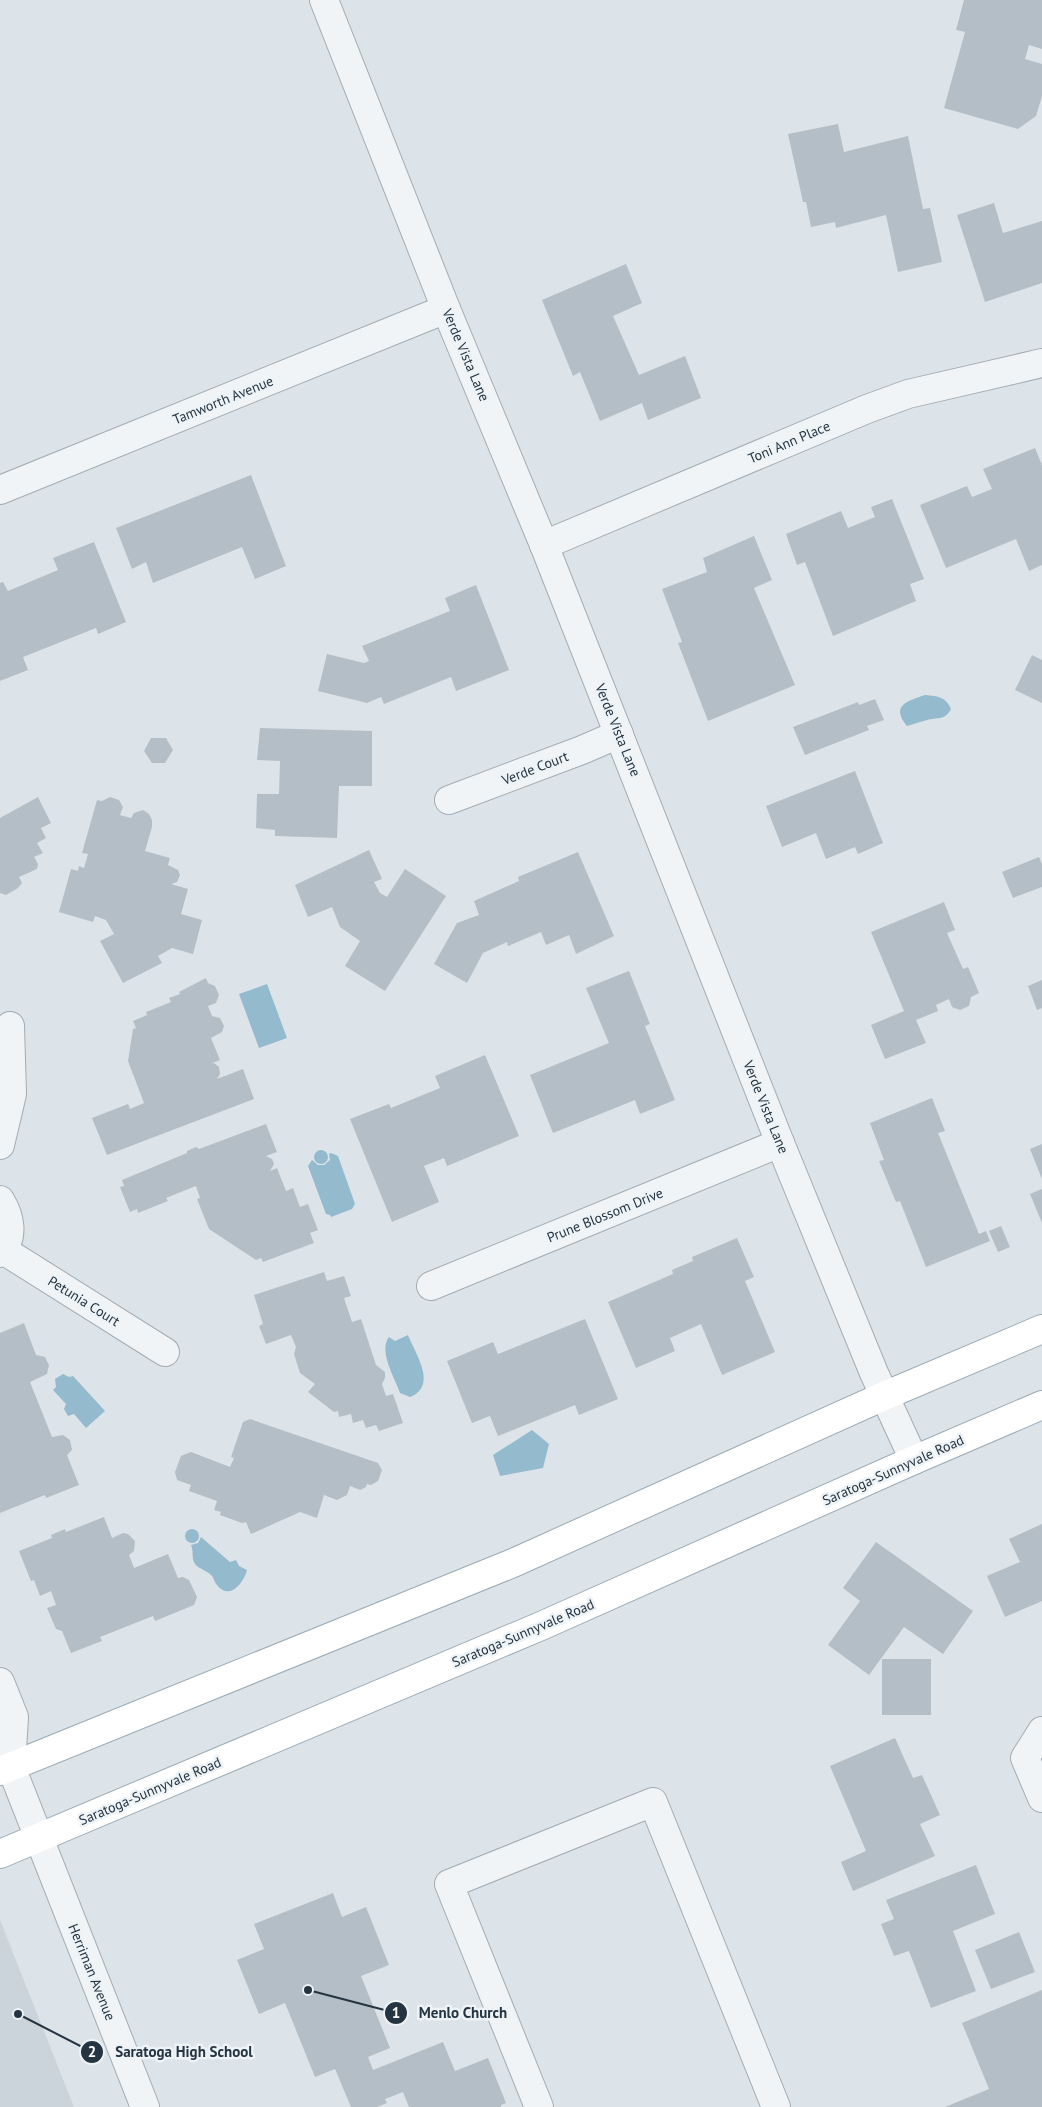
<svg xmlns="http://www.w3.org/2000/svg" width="1042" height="2107" font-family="'PT Sans',sans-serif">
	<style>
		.built { fill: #cbd4db }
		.water { fill: #94bacd }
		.building { fill: #b4bec6 }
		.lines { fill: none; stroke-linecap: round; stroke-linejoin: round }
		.minor-casing { stroke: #a2acb3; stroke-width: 30 }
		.major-casing { stroke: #9babb6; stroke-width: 30 }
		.minor { stroke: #f1f4f7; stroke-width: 28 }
		.major { stroke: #fff; stroke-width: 28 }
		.labels { text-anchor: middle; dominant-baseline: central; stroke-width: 5; stroke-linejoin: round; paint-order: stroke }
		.street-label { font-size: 14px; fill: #253441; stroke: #edf3f6 }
		.leader { fill: none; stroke: #253441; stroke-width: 2 }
		.callout-dot { fill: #253441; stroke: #edf3f6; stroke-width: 2 }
		.mark-label { font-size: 15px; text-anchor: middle; font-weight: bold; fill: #fff }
		.callout-label { font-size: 15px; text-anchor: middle; font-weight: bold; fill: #253441; stroke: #edf3f6; stroke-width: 5; stroke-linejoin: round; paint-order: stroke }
	</style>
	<rect width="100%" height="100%" fill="#dde4e9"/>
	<path class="built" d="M 0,1920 L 74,2107 L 0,2107 Z"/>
	<g class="water">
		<path d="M 925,695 C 938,696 946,697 951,709 C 945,721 937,717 927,720 C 920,722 914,724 907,726 C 890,705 908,701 925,695 Z"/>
		<path d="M 267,984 L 287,1038 L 259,1048 L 239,994 Z"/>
		<circle cx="321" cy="1157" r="7"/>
		<path d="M 331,1153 L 338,1156 L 355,1204 L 352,1209 L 331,1217 L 330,1215 L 326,1214 L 308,1166 L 312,1160 L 318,1165 L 324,1165 L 330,1160 L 329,1154 Z"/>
		<path d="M 408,1335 C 416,1355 438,1386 410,1397 L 400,1393 C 395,1378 378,1351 389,1337 L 395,1341 Z"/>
		<path d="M 63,1374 L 69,1377 L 73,1376 L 105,1411 L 86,1428 L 74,1414 L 68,1416 L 64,1409 L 66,1404 L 53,1390 L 56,1387 L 55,1379 Z"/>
		<path d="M 532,1430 L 549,1444 L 543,1468 L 500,1476 L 493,1455 Z"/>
		<circle cx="192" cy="1536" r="7"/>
		<path d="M 201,1537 L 230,1562 L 236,1560 L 239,1566 L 247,1570 C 244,1583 229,1601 217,1585 C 214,1582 214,1577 211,1575 C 206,1570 199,1569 195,1564 C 191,1558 194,1551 191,1545 L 198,1543 Z"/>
	</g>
	<g class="building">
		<path d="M 964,0 L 1042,0 L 1042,49 L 1029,45 L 1025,59 L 1042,64 L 1042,96 L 1036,116 L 1018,129 L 944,108 L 965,32 L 956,30 Z"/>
		<path d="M 838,124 L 844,152 L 908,136 L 923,209 L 930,208 L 942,262 L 898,272 L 886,215 L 836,228 L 835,222 L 811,227 L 806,202 L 803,202 L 788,134 Z"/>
		<path d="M 994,203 L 1003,233 L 1042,221 L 1042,283 L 985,302 L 957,215 Z"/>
		<path d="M 626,264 L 642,303 L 613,316 L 639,375 L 685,356 L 701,398 L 648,420 L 642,403 L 600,421 L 580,372 L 573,376 L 542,300 Z"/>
		<path d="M 1035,448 L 1042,465 L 1042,565 L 1029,571 L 1016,539 L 946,568 L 920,505 L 967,486 L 972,497 L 992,489 L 983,469 Z"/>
		<path d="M 251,475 L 286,566 L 255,579 L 242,547 L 153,583 L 146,562 L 132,569 L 116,528 Z"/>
		<path d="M 892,499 L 924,579 L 910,584 L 916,601 L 833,636 L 805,562 L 797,565 L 786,534 L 841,511 L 848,528 L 875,517 L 871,507 Z"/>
		<path d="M 754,536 L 772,580 L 754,588 L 795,685 L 708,721 L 678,643 L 682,642 L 662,589 L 707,572 L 703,558 Z"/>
		<path d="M 94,542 L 126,622 L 98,634 L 96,628 L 23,657 L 28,670 L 0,681 L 0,583 L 3,582 L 8,591 L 58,570 L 53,558 Z"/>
		<path d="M 476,585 L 509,670 L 456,691 L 451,677 L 384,704 L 381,697 L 367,703 L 318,691 L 327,654 L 364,663 L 369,661 L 362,646 L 450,611 L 445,598 Z"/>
		<path d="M 1032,655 L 1042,660 L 1042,703 L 1015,690 Z"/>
		<path d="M 875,699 L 884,720 L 867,726 L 869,730 L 805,755 L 793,727 L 858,702 L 859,705 Z"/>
		<path d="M 260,728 L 372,731 L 372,786 L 339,786 L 337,838 L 275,836 L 275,830 L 256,828 L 257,794 L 279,794 L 280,761 L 257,760 Z"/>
		<path d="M 151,738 L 166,738 L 173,750 L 165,763 L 152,763 L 144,751 Z"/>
		<path d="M 855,771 L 883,843 L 858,854 L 855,847 L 826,859 L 816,833 L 782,847 L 766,806 Z"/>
		<path d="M 38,797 L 51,823 L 41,828 L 46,838 L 37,843 L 43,853 L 34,857 L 38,864 L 37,869 L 19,877 L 22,883 L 18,888 L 6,895 L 0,893 L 0,818 Z"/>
		<path d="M 110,797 L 119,800 L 123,807 L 120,815 L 131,818 L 134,813 L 143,810 L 149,814 L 152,820 L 152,827 L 145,851 L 170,858 L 168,865 L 178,870 L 180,875 L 177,882 L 171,884 L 188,889 L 181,914 L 202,920 L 193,954 L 172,948 L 158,956 L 162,963 L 123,983 L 100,941 L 114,934 L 106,920 L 95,916 L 93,922 L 59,912 L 71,869 L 78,871 L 79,866 L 84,868 L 88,854 L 82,853 L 97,800 L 102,801 Z"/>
		<path d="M 369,850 L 382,879 L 374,882 L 380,893 L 387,897 L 405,869 L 446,896 L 385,991 L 345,966 L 360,941 L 340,927 L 332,907 L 308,917 L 295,885 Z"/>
		<path d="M 578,852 L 614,936 L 576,954 L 569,935 L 546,945 L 541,932 L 508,946 L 507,942 L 483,953 L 467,983 L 434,964 L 457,923 L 479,915 L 474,901 L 519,881 L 518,877 Z"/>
		<path d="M 1039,857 L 1042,864 L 1042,887 L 1013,898 L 1002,872 Z"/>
		<path d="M 944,902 L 955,930 L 947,933 L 963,969 L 968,967 L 979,993 L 971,997 L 969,1006 L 960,1010 L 952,1007 L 949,999 L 936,1005 L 938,1011 L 916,1020 L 926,1043 L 885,1059 L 871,1025 L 904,1011 L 871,932 Z"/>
		<path d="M 629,971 L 650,1024 L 645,1026 L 675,1100 L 640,1114 L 635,1100 L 553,1133 L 530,1075 L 609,1043 L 586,988 Z"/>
		<path d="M 206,978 L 208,983 L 215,986 L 219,995 L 216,1003 L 208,1006 L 212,1016 L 220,1018 L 224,1026 L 222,1032 L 211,1038 L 220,1060 L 210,1064 L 214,1063 L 219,1067 L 220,1074 L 217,1079 L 243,1069 L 254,1099 L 107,1155 L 92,1118 L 128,1104 L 130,1109 L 144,1103 L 128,1061 L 133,1029 L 136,1028 L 133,1021 L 147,1015 L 146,1012 L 171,1002 L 169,998 L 180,994 L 179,992 Z"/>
		<path d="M 1042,980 L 1042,1008 L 1037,1010 L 1028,986 Z"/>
		<path d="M 485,1055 L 519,1136 L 447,1166 L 444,1158 L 424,1166 L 439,1202 L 392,1222 L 350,1119 L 389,1104 L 391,1108 L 440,1088 L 435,1076 Z"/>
		<path d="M 932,1098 L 945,1131 L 938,1133 L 979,1234 L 986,1231 L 990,1241 L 926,1267 L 900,1201 L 896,1202 L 879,1161 L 884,1160 L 870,1123 Z"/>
		<path d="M 266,1124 L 277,1152 L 266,1156 L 272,1159 L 274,1164 L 270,1171 L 277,1168 L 286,1191 L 293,1188 L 300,1207 L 308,1204 L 318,1230 L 310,1233 L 314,1243 L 263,1262 L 261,1258 L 256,1260 L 209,1229 L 197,1199 L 200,1198 L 196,1186 L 166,1198 L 168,1201 L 138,1213 L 137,1209 L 130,1212 L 120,1187 L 124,1186 L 122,1180 L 187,1153 L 187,1151 L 196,1147 L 199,1149 Z"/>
		<path d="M 1042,1144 L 1042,1179 L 1030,1149 Z"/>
		<path d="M 1042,1189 L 1042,1223 L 1030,1194 Z"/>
		<path d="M 1001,1226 L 1010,1247 L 998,1252 L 989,1231 Z"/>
		<path d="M 737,1238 L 754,1277 L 745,1281 L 775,1352 L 722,1375 L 701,1324 L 670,1338 L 675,1351 L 636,1368 L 608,1302 L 673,1274 L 672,1270 L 693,1261 L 692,1257 Z"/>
		<path d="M 324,1272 L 327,1281 L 344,1276 L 351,1296 L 344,1298 L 352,1322 L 361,1319 L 376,1365 L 385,1372 L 385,1378 L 382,1384 L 386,1396 L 393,1394 L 403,1423 L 379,1431 L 376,1425 L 366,1428 L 363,1420 L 353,1423 L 351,1414 L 339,1417 L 338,1411 L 334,1412 L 308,1392 L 315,1384 L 300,1373 L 294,1354 L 296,1347 L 291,1335 L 266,1344 L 259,1326 L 263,1324 L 254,1295 Z"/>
		<path d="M 585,1319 L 618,1399 L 579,1415 L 575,1405 L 498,1436 L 490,1416 L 472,1423 L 447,1361 L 493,1342 L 498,1354 Z"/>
		<path d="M 24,1323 L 36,1355 L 45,1357 L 49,1365 L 47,1374 L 30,1382 L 52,1437 L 63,1435 L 70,1440 L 72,1450 L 67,1455 L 79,1485 L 46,1498 L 45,1495 L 0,1513 L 0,1333 Z"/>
		<path d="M 250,1419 L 378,1463 L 382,1470 L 378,1481 L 371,1485 L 367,1484 L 366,1487 L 360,1490 L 350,1486 L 347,1495 L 337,1500 L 324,1495 L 317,1518 L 300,1512 L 251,1534 L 246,1522 L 242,1523 L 220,1515 L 221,1512 L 214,1510 L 217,1501 L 189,1491 L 191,1485 L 177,1480 L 175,1472 L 181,1456 L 191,1452 L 230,1467 L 234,1458 L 231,1457 L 243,1422 Z"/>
		<path d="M 104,1517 L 112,1538 L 123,1533 L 128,1534 L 135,1541 L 134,1551 L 129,1555 L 134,1568 L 168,1554 L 178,1578 L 183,1577 L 189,1580 L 197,1597 L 194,1605 L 155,1621 L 153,1616 L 100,1637 L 102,1641 L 71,1653 L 62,1631 L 56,1629 L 47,1608 L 56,1605 L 51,1591 L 40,1596 L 34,1580 L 31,1581 L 19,1551 L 52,1538 L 51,1535 L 65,1529 L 66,1532 Z"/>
		<path d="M 1042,1524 L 1042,1601 L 1005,1617 L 987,1576 L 1020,1562 L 1009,1539 Z"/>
		<path d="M 876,1542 L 973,1611 L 943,1654 L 904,1627 L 869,1675 L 828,1645 L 860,1601 L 843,1588 Z"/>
		<rect x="882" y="1659" width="49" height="56"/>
		<path d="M 895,1738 L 913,1778 L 922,1775 L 940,1815 L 920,1824 L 935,1856 L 853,1891 L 841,1862 L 866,1851 L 830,1766 Z"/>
		<path d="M 976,1865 L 995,1914 L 953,1931 L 976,1991 L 931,2008 L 909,1951 L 894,1956 L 881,1924 L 894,1919 L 886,1900 Z"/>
		<path d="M 333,1893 L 342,1917 L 366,1907 L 389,1965 L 361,1976 L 390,2048 L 368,2057 L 373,2070 L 443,2042 L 455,2071 L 488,2058 L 506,2103 L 501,2105 L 501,2107 L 409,2107 L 403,2092 L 385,2099 L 387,2103 L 377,2107 L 351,2107 L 335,2069 L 315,2077 L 285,2003 L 259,2014 L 237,1960 L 264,1949 L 254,1924 Z"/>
		<path d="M 1019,1932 L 1035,1972 L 991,1989 L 975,1950 Z"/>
		<path d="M 1042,1990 L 1042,2107 L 945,2107 L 989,2089 L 962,2023 Z"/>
	</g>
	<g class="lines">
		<g class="minor-casing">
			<g id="minor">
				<path d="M 324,0 L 446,309 L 544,545 L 780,1143 L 874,1373 L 914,1460"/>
				<path d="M 0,490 L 446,309"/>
				<path d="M 544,545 L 867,409 L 908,394 L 1042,363"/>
				<path d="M 449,800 L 582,750 L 619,734"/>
				<path d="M 0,1145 L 12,1094 L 10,1026"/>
				<path d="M 0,1200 C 10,1216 15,1237 0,1253"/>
				<path d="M 3,1250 L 165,1352"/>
				<path d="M 431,1286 L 780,1143"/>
				<path d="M 0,1682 L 14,1717 L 11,1767"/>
				<path d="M 1042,1731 L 1025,1758 L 1042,1798"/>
				<path d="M 0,1752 L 11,1767 L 145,2107"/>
				<path d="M 539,2107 L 449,1884 L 653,1802 L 776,2107"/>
			</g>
		</g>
		<g class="major-casing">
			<g id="major">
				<path d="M 0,1771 L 513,1563 L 884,1396 L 1042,1329"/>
				<path d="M 0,1854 L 541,1626 L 914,1460 L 1042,1405"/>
			</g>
		</g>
		<use href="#minor" class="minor"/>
		<use href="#major" class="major"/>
	</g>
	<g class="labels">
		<g class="street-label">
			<text transform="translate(466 355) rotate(67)">Verde Vista Lane</text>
			<text transform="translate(223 400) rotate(-22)">Tamworth Avenue</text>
			<text transform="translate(789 442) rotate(-23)">Toni Ann Place</text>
			<text transform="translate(618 730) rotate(68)">Verde Vista Lane</text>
			<text transform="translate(535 768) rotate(-21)">Verde Court</text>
			<text transform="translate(766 1107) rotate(68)">Verde Vista Lane</text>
			<text transform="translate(605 1215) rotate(-22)">Prune Blossom Drive</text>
			<text transform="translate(84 1301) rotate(32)">Petunia Court</text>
			<text transform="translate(893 1470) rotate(-24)">Saratoga-Sunnyvale Road</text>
			<text transform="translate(523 1633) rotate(-23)">Saratoga-Sunnyvale Road</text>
			<text transform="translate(150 1791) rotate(-23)">Saratoga-Sunnyvale Road</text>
			<text transform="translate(92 1972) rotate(68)">Herriman Avenue</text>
		</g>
	</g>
	<path class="leader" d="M308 1990L396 2013M18 2014L92 2052"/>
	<g class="callout-dot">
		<circle cx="308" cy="1990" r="5"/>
		<circle cx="18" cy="2014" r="5"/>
		<circle cx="396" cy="2013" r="12"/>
		<circle cx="92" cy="2052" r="12"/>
	</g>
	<g class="mark-label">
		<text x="396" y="2018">1</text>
		<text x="92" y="2057">2</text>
	</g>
	<g class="callout-label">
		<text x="463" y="2018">Menlo Church</text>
		<text x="184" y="2057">Saratoga High School</text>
	</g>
</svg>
